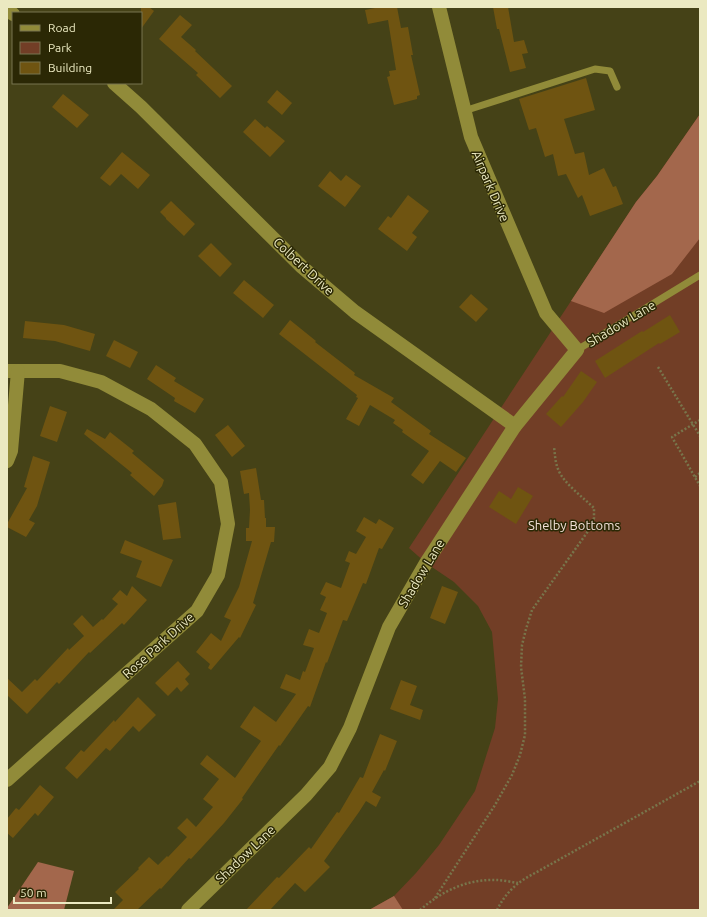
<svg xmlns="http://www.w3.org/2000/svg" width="707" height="917" font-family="Ubuntu,sans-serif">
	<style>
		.green { fill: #723e26 }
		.forest { fill: #a3674c }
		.building { fill: #6f5411 }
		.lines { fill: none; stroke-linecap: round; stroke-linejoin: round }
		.path { stroke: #78754b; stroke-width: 2.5; stroke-dasharray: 2 2; stroke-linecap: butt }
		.service { stroke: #918b39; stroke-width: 7 }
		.minor { stroke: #918b39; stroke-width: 14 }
		.labels { text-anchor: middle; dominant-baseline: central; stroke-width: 3; stroke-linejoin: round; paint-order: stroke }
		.street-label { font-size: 13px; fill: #ebe9c1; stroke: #2b2805 }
		.park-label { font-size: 13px; fill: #f3e0d8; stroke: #2b2805 }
	</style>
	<rect width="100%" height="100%" fill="#454217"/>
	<path class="green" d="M 700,114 L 700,910 L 369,910 L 394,896 L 416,873 L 439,845 L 475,791 L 495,728 L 498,699 L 492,632 L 478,606 L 454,582 L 426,563 L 409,548 L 636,202 L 657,176 Z"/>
	<g class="forest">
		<path d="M 700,114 L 700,238 L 672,274 L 604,313 L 571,301 L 636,202 L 657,176 Z"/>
		<path d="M 38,862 L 74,871 L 64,910 L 7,910 L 7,908 Z"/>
		<path d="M 394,896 L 403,910 L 369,910 Z"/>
	</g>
	<g class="building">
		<path d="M 141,7 L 149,7 L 154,11 L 141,29 Z"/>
		<path d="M 380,7 L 397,7 L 401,28 L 408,27 L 413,55 L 411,55 L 420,95 L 417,96 L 417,99 L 394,105 L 387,77 L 390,76 L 389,71 L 396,70 L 388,20 L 368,24 L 365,10 Z"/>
		<path d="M 493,7 L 508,7 L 514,42 L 524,40 L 528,53 L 522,54 L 526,68 L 510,72 L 499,29 L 497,29 Z"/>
		<path d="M 180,15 L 192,25 L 181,37 L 196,50 L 195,51 L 232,86 L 220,98 L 196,75 L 198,73 L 159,39 Z"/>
		<path d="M 586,78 L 595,110 L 564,119 L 575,154 L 584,152 L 589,175 L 604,168 L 613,187 L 616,186 L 623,204 L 590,216 L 582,195 L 578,198 L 566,174 L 558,176 L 553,154 L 545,157 L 536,128 L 529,130 L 519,99 Z"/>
		<path d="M 277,90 L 292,103 L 282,115 L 267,102 Z"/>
		<path d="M 63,94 L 89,115 L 77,128 L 52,107 Z"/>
		<path d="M 255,119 L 265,128 L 267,126 L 285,141 L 270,157 L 243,132 Z"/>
		<path d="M 122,152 L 150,175 L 138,189 L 121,174 L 110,186 L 100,178 Z"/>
		<path d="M 330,171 L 341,181 L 346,175 L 361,186 L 345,207 L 318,186 Z"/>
		<path d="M 408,195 L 429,211 L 412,233 L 417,237 L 407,251 L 378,229 L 388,216 L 391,218 Z"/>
		<path d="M 171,201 L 195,224 L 184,236 L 166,219 L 166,218 L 160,212 Z"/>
		<path d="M 211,243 L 232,264 L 220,277 L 198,256 Z"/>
		<path d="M 244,280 L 274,305 L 263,318 L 233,293 Z"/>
		<path d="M 471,294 L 488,309 L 476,322 L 459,307 Z"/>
		<path d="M 670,315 L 680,332 L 660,344 L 659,343 L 605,378 L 595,361 L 642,331 L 643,332 Z"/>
		<path d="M 290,320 L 316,341 L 315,342 L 355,373 L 354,375 L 394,398 L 391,402 L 431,431 L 429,434 L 466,458 L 456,472 L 440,461 L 423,484 L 411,475 L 429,451 L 402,432 L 403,430 L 393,423 L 395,420 L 370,405 L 359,426 L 346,419 L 358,398 L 356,397 L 357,395 L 279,334 Z"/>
		<path d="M 25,321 L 64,325 L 95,334 L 90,351 L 55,341 L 23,338 Z"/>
		<path d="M 114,340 L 138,352 L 130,368 L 106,356 Z"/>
		<path d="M 156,365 L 176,378 L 174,381 L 204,399 L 195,413 L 174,401 L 175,398 L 147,379 Z"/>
		<path d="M 581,371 L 597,382 L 583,402 L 561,427 L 546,414 L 562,396 L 563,397 Z"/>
		<path d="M 50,406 L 67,412 L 57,442 L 40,436 Z"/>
		<path d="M 228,425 L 245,446 L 232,457 L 215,435 Z"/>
		<path d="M 87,429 L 105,439 L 110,432 L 134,451 L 132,453 L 164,480 L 162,486 L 154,496 L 130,475 L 132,473 L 84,434 Z"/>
		<path d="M 33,456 L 50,462 L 37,506 L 29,520 L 35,523 L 26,537 L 7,527 L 7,524 L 27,488 L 24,487 Z"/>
		<path d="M 256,468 L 261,500 L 264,500 L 265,518 L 266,518 L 266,527 L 275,527 L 274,542 L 271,542 L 253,603 L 256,605 L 240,638 L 239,637 L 211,670 L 208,668 L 210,664 L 196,652 L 211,633 L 221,641 L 231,620 L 224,617 L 239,587 L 252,541 L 246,541 L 246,528 L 249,528 L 250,510 L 249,493 L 244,494 L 240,471 Z"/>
		<path d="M 518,487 L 533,496 L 516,524 L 489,507 L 499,491 L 511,499 Z"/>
		<path d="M 176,502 L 181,538 L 163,540 L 158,505 Z"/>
		<path d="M 364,517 L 376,524 L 379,519 L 394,528 L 382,549 L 379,548 L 366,584 L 363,583 L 347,621 L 343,620 L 327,663 L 326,662 L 310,707 L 308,706 L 280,746 L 279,745 L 242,798 L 243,799 L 224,823 L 191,859 L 189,858 L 161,889 L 160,888 L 137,910 L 113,910 L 123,900 L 115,892 L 139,869 L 138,868 L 149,857 L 158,865 L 167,856 L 168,857 L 187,837 L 177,828 L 187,818 L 196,827 L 213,807 L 203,799 L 219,779 L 200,764 L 207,755 L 235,778 L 261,741 L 240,727 L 254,706 L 276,722 L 296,694 L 280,688 L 286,674 L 300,680 L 303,671 L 305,672 L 314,648 L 303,645 L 309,629 L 319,633 L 327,613 L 320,610 L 326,597 L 320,594 L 326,582 L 341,588 L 350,563 L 345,561 L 349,551 L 356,554 L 366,537 L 356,531 Z"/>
		<path d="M 125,540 L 173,560 L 161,587 L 136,577 L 142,561 L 120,553 Z"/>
		<path d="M 132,586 L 147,600 L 124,625 L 122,623 L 90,653 L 89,652 L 59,684 L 57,682 L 27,714 L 7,695 L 7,678 L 22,692 L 35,679 L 37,681 L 68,648 L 69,650 L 84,636 L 73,624 L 82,615 L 93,627 L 102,619 L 103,620 L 118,604 L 112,599 L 120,590 L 127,596 Z"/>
		<path d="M 442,586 L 458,592 L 445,624 L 430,618 Z"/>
		<path d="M 178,661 L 190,674 L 185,679 L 189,684 L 181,692 L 177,687 L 168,696 L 155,683 Z"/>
		<path d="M 401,680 L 417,686 L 410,705 L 423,710 L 420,720 L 390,709 Z"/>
		<path d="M 138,697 L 156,715 L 139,732 L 133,726 L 110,751 L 106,748 L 77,779 L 65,768 L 81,750 L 84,752 L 114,720 L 115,722 Z"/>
		<path d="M 380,734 L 397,741 L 385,771 L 384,770 L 372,792 L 381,797 L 376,807 L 366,801 L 359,812 L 324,861 L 330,867 L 305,892 L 295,883 L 270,910 L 246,910 L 277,877 L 279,878 L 309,847 L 311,849 L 337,812 L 339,813 L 360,777 L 363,778 Z"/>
		<path d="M 40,785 L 54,797 L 38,816 L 35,813 L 13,838 L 7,833 L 7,819 L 16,808 L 19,810 Z"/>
	</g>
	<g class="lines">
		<g class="path">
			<path d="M 658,367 L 700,436"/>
			<path d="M 700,420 L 672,437 L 700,486"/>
			<path d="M 695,477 L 700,473"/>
			<path d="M 435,898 L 495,805 L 512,775 L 520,755 L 525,735 L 525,699 L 521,667 L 522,645 L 526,629 L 532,610 L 591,527 L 594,518 L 594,508 C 584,498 563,483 558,469 C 555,462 555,454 554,447"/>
			<path d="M 420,910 C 442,891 467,879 496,880 C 503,880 511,882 518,883"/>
			<path d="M 497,910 C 504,896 513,886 526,878 L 700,781"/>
		</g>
		<g class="service">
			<path d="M 464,111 L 595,69 L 610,71 L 617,87"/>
			<path d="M 577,350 L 700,275"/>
		</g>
		<g class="minor">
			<path d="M 7,10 L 13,14"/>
			<path d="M 114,83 L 141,107 L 302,267 L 355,312 L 515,426"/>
			<path d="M 7,371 L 60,371 L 101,382 L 151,409 L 195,444 L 221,482 L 228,524 L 218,575 L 197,611 L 7,780"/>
			<path d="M 7,461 L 11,451 L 18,371"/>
			<path d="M 188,910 L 306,795 L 330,767 L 350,728 L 389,627 L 426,563 L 515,426 L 577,350 L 546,313 L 471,137 L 439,7"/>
		</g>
	</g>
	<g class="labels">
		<g class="street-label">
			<text transform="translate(491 186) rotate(67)">Airpark Drive</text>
			<text transform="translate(304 266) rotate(43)">Colbert Drive</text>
			<text transform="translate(621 323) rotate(-31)">Shadow Lane</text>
			<text transform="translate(421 573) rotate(-59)">Shadow Lane</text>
			<text transform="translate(158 645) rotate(-42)">Rose Park Drive</text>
			<text transform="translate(245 854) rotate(-44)">Shadow Lane</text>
		</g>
		<g class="park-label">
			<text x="574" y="525">Shelby Bottoms</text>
		</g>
	</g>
	<rect width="707" height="917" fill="none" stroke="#ebe9c1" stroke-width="16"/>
	<rect x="12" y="12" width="130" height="72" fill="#2b2805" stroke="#787550"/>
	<rect x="20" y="25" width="20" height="6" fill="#918b39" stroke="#787550"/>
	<text x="48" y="32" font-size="12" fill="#ebe9c1">Road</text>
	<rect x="20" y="42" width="20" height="12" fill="#723e26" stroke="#787550"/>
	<text x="48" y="52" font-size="12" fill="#ebe9c1">Park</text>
	<rect x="20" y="62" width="20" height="12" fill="#6f5411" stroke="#787550"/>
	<text x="48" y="72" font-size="12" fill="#ebe9c1">Building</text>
	<path d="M14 897v6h97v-6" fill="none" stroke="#ebe9c1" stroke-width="2"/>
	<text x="20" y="897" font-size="12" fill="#ebe9c1" stroke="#2b2805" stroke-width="3" paint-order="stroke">50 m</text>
</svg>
